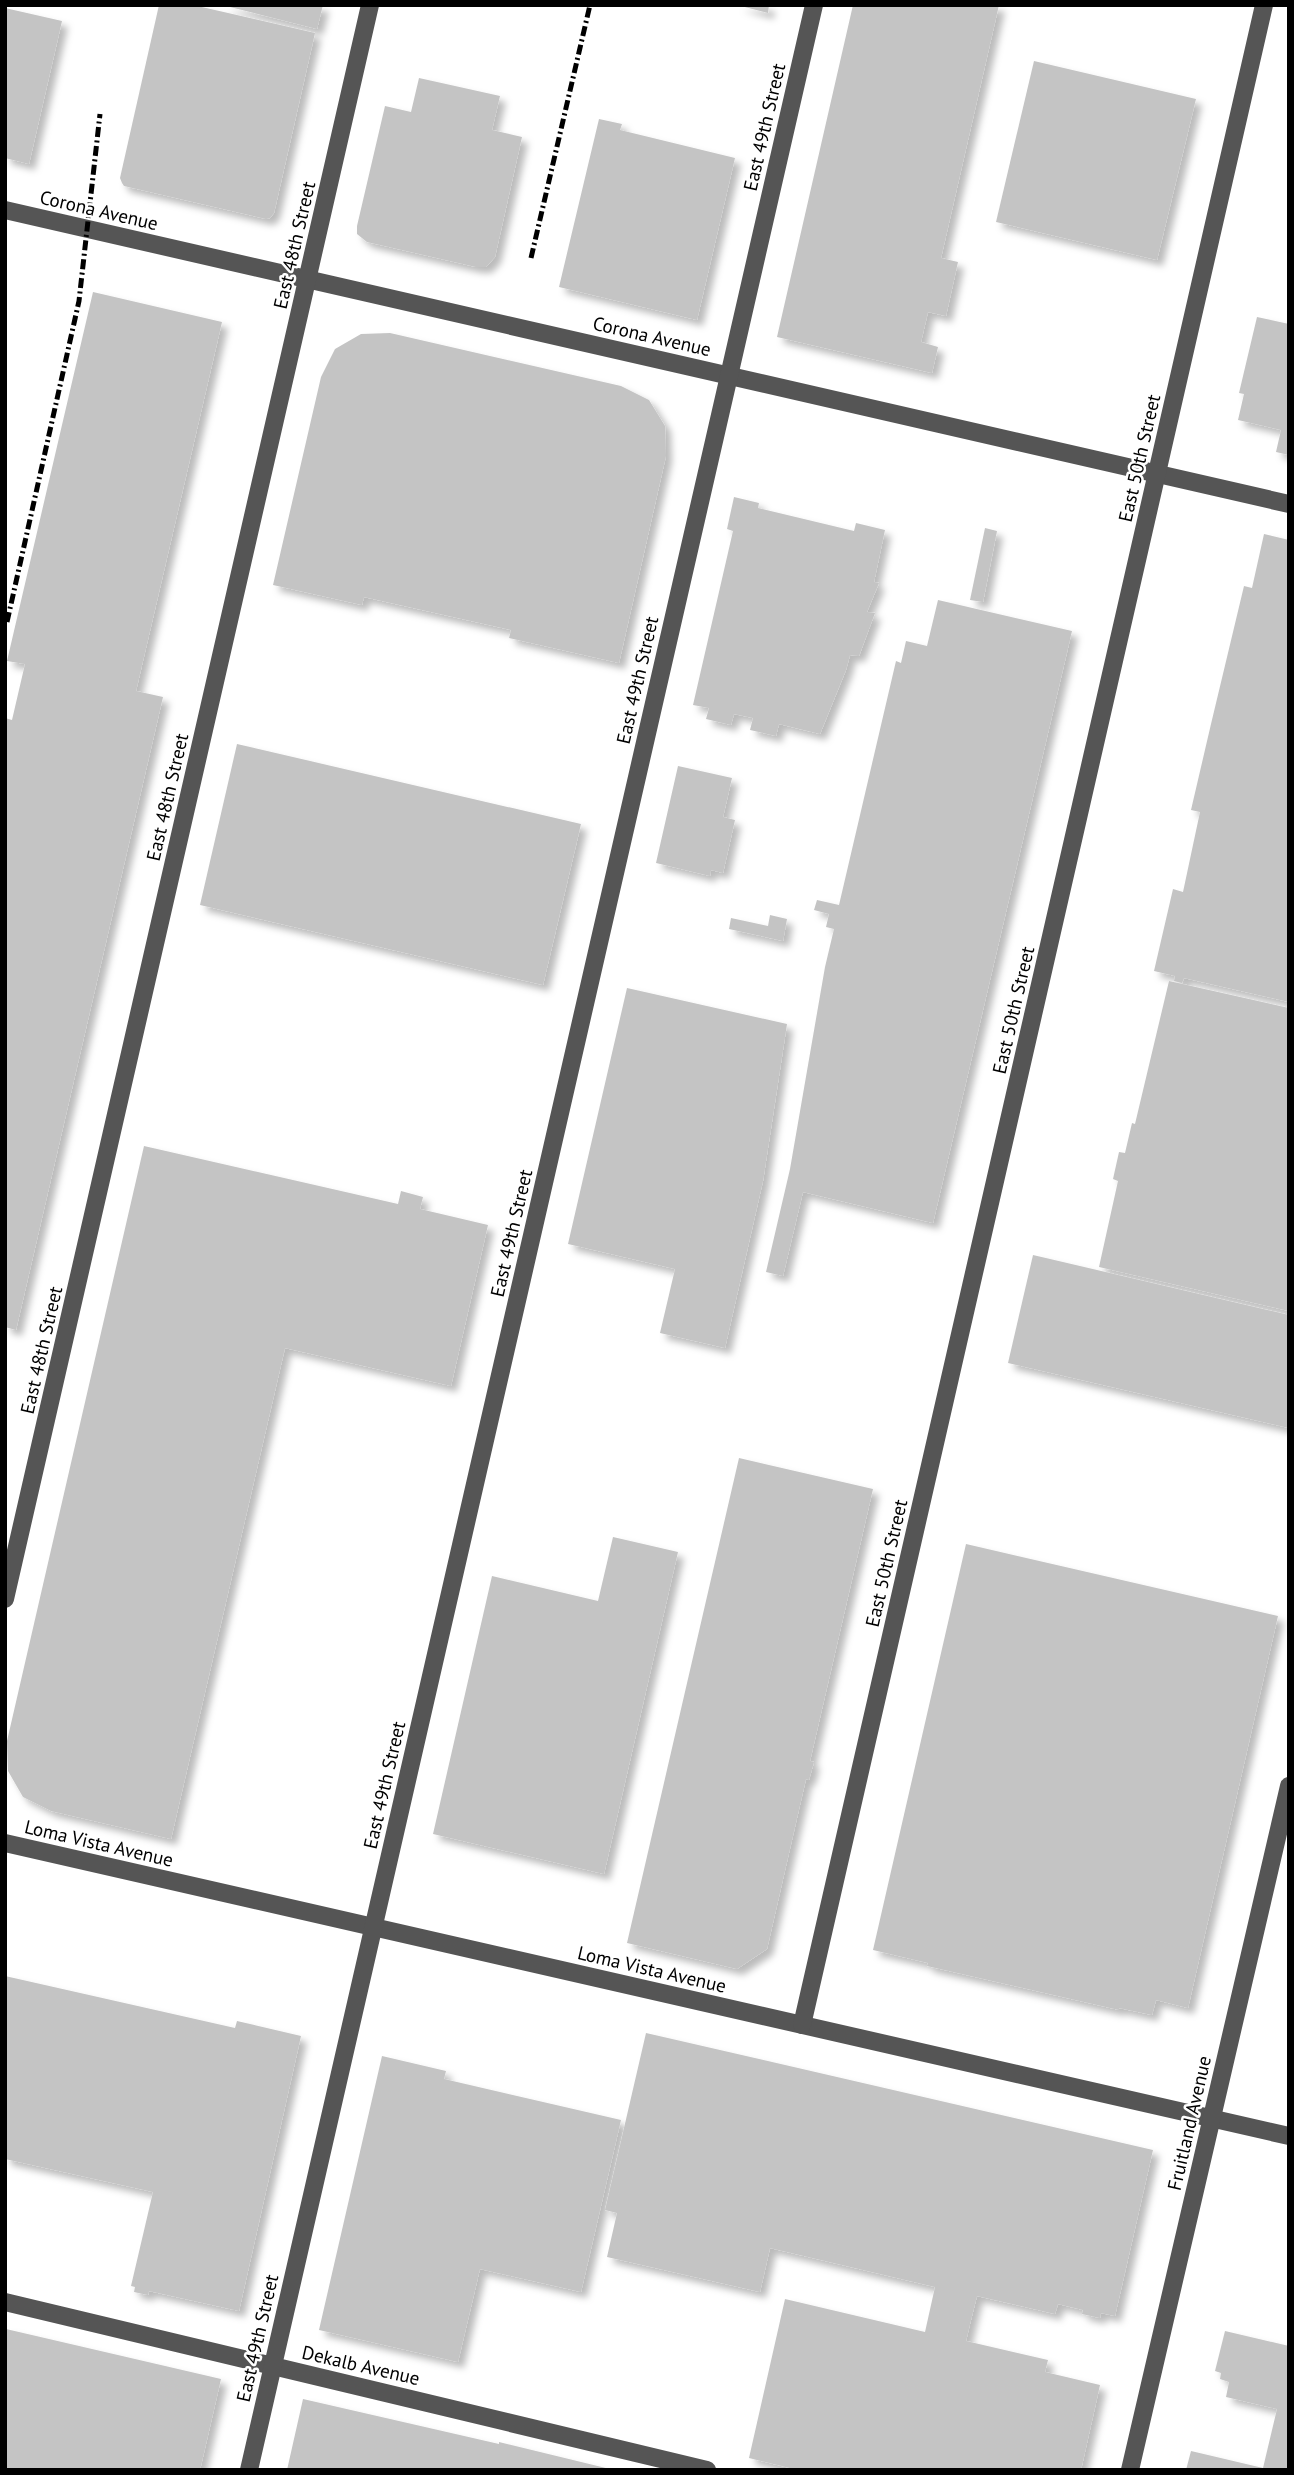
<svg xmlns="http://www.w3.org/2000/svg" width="1294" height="2475" font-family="'PT Sans',sans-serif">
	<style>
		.building { fill: #c4c4c4; filter: url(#shadow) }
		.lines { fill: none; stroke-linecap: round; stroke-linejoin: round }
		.minor { stroke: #555; stroke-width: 18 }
		.rail { stroke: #000; stroke-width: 5; stroke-dasharray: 10 3.5 2 3.5; stroke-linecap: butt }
		.labels { text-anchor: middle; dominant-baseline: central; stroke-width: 5; stroke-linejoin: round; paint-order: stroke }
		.street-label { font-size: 19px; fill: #000; stroke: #fff }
	</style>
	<defs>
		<filter id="shadow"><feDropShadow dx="6" dy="6" stdDeviation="3.5" flood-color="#0004"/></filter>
	</defs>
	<rect width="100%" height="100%" fill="#fff"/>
	<g class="building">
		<path d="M 159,5 L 193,5 L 315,33 L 274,213 L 270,218 L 266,219 L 124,186 L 122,183 L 120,178 Z"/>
		<path d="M 222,5 L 323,5 L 317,29 Z"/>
		<path d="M 737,5 L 769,5 L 768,13 Z"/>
		<path d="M 853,5 L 999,5 L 941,258 L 958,262 L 946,316 L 928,312 L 921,342 L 938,347 L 932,373 L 777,337 Z"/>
		<path d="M 5,8 L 62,21 L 29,164 L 5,158 Z"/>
		<path d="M 1034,61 L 1196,99 L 1157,260 L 996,222 Z"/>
		<path d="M 419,78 L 500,96 L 492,130 L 522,137 L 495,257 L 486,267 L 476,267 L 367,242 L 357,234 L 357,226 L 385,106 L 411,112 Z"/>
		<path d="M 599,119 L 622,124 L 620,130 L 735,158 L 697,320 L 559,287 Z"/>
		<path d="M 93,292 L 222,322 L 136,691 L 163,697 L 16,1330 L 5,1327 L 5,718 L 12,720 L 25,664 L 7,661 Z"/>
		<path d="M 1257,317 L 1289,324 L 1289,455 L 1276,452 L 1281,430 L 1238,420 L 1244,394 L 1239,393 Z"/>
		<path d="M 390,333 L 621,386 L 649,400 L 665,426 L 666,456 L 619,663 L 509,638 L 511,630 L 364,597 L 362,605 L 273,585 L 321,377 L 335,349 L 361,334 Z"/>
		<path d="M 734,497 L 759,503 L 758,508 L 854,531 L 856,523 L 885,530 L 874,582 L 879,583 L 867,612 L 875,613 L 859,656 L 850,655 L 846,670 L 820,734 L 779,724 L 776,736 L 750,730 L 753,718 L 734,714 L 731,725 L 706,719 L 709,708 L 693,705 L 733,531 L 727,529 Z"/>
		<path d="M 985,528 L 997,531 L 983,602 L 970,600 Z"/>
		<path d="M 1264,534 L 1289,540 L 1289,1002 L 1184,978 L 1182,983 L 1174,981 L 1175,976 L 1154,971 L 1173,889 L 1183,892 L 1200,812 L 1191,810 L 1211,724 L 1244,586 L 1252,588 Z"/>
		<path d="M 938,600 L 1072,631 L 933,1223 L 803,1192 L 783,1276 L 766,1272 L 790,1169 L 825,967 L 834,929 L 826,927 L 829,914 L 814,910 L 817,900 L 839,905 L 896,661 L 901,663 L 906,641 L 927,646 Z"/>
		<path d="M 237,744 L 581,824 L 543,985 L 200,905 Z"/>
		<path d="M 678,766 L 732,778 L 723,817 L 735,820 L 723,873 L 711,870 L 710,876 L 656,863 Z"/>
		<path d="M 770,915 L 787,919 L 783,941 L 729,929 L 731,918 L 768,926 Z"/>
		<path d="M 1169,981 L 1289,1008 L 1289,1311 L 1099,1267 L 1118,1181 L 1113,1179 L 1119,1152 L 1125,1153 L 1132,1123 L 1135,1124 Z"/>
		<path d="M 627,988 L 787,1024 L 763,1181 L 725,1348 L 660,1333 L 675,1269 L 568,1244 Z"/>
		<path d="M 144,1146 L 398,1204 L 401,1191 L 423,1197 L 420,1209 L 488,1225 L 451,1386 L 285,1348 L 171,1839 L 51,1811 L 23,1797 L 8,1771 L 7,1741 Z"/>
		<path d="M 1033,1255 L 1289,1315 L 1289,1428 L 1008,1363 Z"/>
		<path d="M 739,1458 L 873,1489 L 810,1761 L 814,1762 L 809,1780 L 806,1779 L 767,1949 L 737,1969 L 627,1943 Z"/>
		<path d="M 613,1537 L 678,1552 L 604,1874 L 433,1834 L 492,1576 L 598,1601 Z"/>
		<path d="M 966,1544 L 1278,1616 L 1188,2008 L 1156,2000 L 1152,2015 L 1119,2008 L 1119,2010 L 927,1966 L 928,1963 L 873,1950 Z"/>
		<path d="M 5,1976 L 235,2028 L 237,2021 L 301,2036 L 239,2311 L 149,2291 L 148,2295 L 134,2292 L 135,2287 L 131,2286 L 153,2192 L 5,2159 Z"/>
		<path d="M 646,2033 L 1153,2150 L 1115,2316 L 1101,2313 L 1100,2318 L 1082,2314 L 1083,2310 L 1058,2304 L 1055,2314 L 977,2296 L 971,2320 L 966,2341 L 1048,2360 L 1045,2372 L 1100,2385 L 1081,2470 L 798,2470 L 749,2458 L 785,2299 L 925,2332 L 935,2287 L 770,2248 L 760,2292 L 607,2257 L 617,2213 L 605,2210 Z"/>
		<path d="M 382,2056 L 446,2071 L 444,2079 L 621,2120 L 581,2292 L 480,2269 L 458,2362 L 319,2330 Z"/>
		<path d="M 6,2329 L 221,2379 L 200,2470 L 5,2470 Z"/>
		<path d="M 1225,2331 L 1289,2346 L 1289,2470 L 1186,2470 L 1191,2451 L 1263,2468 L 1277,2409 L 1226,2397 L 1229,2382 L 1220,2379 L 1221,2373 L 1215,2371 Z"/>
		<path d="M 303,2399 L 499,2444 L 499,2442 L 614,2470 L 287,2470 Z"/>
	</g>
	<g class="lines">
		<g class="minor">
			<path d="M 5,210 L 1289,504"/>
			<path d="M 5,1599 L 370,5"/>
			<path d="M 5,1843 L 1289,2136"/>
			<path d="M 802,2025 L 1264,5"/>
			<path d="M 5,2302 L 707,2470"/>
			<path d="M 249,2470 L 814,5"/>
			<path d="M 1130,2470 L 1289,1786"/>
		</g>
		<g class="rail">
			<path d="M 531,258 L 590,5"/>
			<path d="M 7,622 L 79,301 L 100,114"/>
		</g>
	</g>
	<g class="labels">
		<g class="street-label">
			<text transform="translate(764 127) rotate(-77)">East 49th Street</text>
			<text transform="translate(99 210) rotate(13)">Corona Avenue</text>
			<text transform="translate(294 245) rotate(-77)">East 48th Street</text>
			<text transform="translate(652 336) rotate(13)">Corona Avenue</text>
			<text transform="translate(1139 458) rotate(-77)">East 50th Street</text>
			<text transform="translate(637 680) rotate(-77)">East 49th Street</text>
			<text transform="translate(167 797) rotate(-77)">East 48th Street</text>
			<text transform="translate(1013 1010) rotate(-77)">East 50th Street</text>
			<text transform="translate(511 1233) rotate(-77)">East 49th Street</text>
			<text transform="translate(41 1350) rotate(-77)">East 48th Street</text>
			<text transform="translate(886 1563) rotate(-77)">East 50th Street</text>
			<text transform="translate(384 1785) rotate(-77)">East 49th Street</text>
			<text transform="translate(99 1843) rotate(13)">Loma Vista Avenue</text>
			<text transform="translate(652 1969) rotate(13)">Loma Vista Avenue</text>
			<text transform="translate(1189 2123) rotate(-77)">Fruitland Avenue</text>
			<text transform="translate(257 2338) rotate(-77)">East 49th Street</text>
			<text transform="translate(361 2365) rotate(13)">Dekalb Avenue</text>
		</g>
	</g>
	<rect width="1294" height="2475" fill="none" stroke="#000000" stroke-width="14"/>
</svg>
